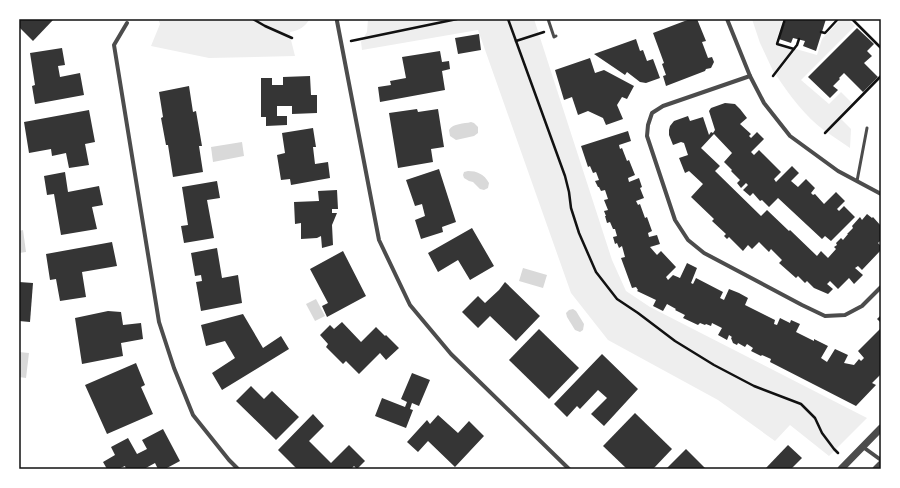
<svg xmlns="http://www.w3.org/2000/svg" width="900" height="488" font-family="'Zilla Slab',serif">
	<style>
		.green { fill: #eee }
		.water { fill: #d9d9d9 }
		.building { fill: #353535 }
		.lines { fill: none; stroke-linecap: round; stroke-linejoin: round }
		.path { stroke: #111; stroke-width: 2.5 }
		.service { stroke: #4c4c4c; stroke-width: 3 }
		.minor { stroke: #4c4c4c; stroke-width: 4 }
		.tertiary { stroke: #4c4c4c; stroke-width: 7 }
		.neatline { fill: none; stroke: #111; stroke-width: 1.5 }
	</style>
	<rect width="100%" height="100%" fill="#fff"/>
	<g class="green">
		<path d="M 158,19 L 310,19 C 304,27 301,30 290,32 L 291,40 L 295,56 L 209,58 L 151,46 L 160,24 Z"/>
		<path d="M 368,19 L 534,19 L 612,260 L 626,291 L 650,307 L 867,418 L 829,456 L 790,425 L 775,441 L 718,400 L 608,340 L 571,293 L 478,30 L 362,50 L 361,42 L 367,32 Z"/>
		<path d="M 752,19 L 783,19 L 775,45 L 792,50 L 774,73 L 760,43 Z"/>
		<path d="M 841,19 L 848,19 L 855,26 L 801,80 L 829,104 L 841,92 L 852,103 L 825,131 C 805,116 790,96 776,75 L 796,49 L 817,55 L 822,39 Z"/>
		<path d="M 841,119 L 851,129 L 850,148 L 828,133 Z"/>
	</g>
	<g class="water">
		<path d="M 471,122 L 474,123 L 478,127 L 478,133 L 474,136 L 456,140 L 450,136 L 449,130 C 453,123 464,124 471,122 Z"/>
		<path d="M 242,142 L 244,156 L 213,162 L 211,147 Z"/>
		<path d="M 468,171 C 477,171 484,174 489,183 L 488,188 L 484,190 L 480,189 L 473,182 L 469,181 L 464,178 L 463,175 L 464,172 Z"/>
		<path d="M 23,230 L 26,252 L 19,253 L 19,231 Z"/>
		<path d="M 523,268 L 547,275 L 543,288 L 519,281 Z"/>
		<path d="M 316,299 L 325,316 L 315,321 L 306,304 Z"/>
		<path d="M 573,309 L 576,311 L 584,324 L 583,330 L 580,332 L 575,330 L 567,317 L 566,313 L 569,310 Z"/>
		<path d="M 19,352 L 29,353 L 26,378 L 19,377 Z"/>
	</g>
	<g class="building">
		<path d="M 19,19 L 52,19 L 53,20 L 33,41 L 19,27 Z"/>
		<path d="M 690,19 L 697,19 L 706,41 L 702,42 L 708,58 L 712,57 L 714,62 L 711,68 L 706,69 L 705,71 L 666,86 L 663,76 L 666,75 L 662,64 L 664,63 L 653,33 Z"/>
		<path d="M 786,19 L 826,19 L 816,51 L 803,46 L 805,41 L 793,38 L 791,43 L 779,39 Z"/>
		<path d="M 857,28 L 874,44 L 867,51 L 872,56 L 864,63 L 878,77 L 863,92 L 844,73 L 839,78 L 840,79 L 833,86 L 838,90 L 830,98 L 808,77 Z"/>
		<path d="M 479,34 L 481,50 L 458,54 L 455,38 Z"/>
		<path d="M 636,39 L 640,51 L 643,50 L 647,61 L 653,59 L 660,78 L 646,83 L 640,82 L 627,72 L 625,75 L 594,54 Z"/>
		<path d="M 62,48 L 65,65 L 58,66 L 60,77 L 80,73 L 84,95 L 35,104 L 32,86 L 35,85 L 30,53 Z"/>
		<path d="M 440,51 L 442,62 L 449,61 L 450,69 L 442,71 L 445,90 L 380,102 L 378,87 L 391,85 L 390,81 L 406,78 L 402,57 Z"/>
		<path d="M 590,58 L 595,73 L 604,70 L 634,86 L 627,99 L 622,97 L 617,105 L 623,119 L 606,125 L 603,118 L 588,111 L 578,115 L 572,97 L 564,100 L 555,70 Z"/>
		<path d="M 310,76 L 311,95 L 317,95 L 317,113 L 292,114 L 292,106 L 277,106 L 277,116 L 287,116 L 287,125 L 266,126 L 266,117 L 261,117 L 261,78 L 272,78 L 272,85 L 283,85 L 283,77 Z"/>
		<path d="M 189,86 L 193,112 L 196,111 L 202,146 L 199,146 L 203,172 L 173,177 L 168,145 L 166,145 L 161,118 L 163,117 L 159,92 Z"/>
		<path d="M 725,103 L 735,104 L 740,109 L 747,118 L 740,124 L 751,134 L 749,136 L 751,138 L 757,132 L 764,139 L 751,152 L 754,155 L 759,150 L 781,172 L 774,179 L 776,182 L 792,166 L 799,173 L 791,181 L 798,187 L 806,179 L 815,188 L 811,193 L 813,195 L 815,194 L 824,204 L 836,192 L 845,201 L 837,209 L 839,211 L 844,206 L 855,217 L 831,241 L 825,236 L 822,239 L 778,198 L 769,207 L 762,200 L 760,201 L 753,193 L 750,196 L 743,190 L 748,185 L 746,183 L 741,188 L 737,183 L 740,180 L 731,171 L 732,170 L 724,162 L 732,153 L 714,134 L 701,148 L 720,166 L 715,171 L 761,216 L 767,210 L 789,231 L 790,230 L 817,256 L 821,251 L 828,258 L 836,249 L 834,247 L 837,245 L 836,243 L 841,238 L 843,240 L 848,234 L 847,234 L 853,228 L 852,226 L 860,217 L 862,220 L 867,214 L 872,218 L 873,217 L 881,226 L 881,240 L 878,243 L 881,246 L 881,250 L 862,270 L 858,266 L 855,268 L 863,275 L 854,284 L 849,278 L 838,289 L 830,281 L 827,284 L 833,289 L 828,294 L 814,288 L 807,281 L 805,283 L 798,276 L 796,278 L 779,263 L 782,260 L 771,249 L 769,252 L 759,242 L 752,249 L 748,245 L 743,251 L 729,237 L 727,239 L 724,236 L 726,234 L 712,221 L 714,219 L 691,197 L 703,184 L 689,171 L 685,173 L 679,158 L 688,155 L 684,143 L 681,142 L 673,145 L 669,135 L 669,130 L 670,126 L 674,121 L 688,116 L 690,121 L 703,117 L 709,135 L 711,132 L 713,133 L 715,130 L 709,111 L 711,108 Z"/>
		<path d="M 417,109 L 418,112 L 438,109 L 444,147 L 431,149 L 433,162 L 398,168 L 389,113 Z"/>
		<path d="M 89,110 L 95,142 L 85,144 L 89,165 L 69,168 L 66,153 L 52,156 L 51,149 L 29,153 L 24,122 Z"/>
		<path d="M 313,128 L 316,147 L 313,147 L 315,164 L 328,162 L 330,178 L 291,185 L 290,179 L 281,180 L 277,155 L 285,153 L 282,133 Z"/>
		<path d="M 628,131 L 631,141 L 619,145 L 620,149 L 622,148 L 627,161 L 629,160 L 635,175 L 628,178 L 629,182 L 639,178 L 642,187 L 640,188 L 644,198 L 636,201 L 638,205 L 640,204 L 645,218 L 647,217 L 652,231 L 648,233 L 649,237 L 657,235 L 660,244 L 650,247 L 657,255 L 661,251 L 676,267 L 666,277 L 668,280 L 673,275 L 680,278 L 687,263 L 697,268 L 691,283 L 693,284 L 696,278 L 723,292 L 720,298 L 724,300 L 729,289 L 739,293 L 748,298 L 745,305 L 775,320 L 774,324 L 777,325 L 780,318 L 790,323 L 791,320 L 800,324 L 796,332 L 814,341 L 814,339 L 828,346 L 821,358 L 827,362 L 835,349 L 848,355 L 844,363 L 854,365 L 859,359 L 861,361 L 864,358 L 858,351 L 881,328 L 881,374 L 872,383 L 876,385 L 856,406 L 770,362 L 771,359 L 762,355 L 761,356 L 751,351 L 753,348 L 747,344 L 745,347 L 738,343 L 737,345 L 733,343 L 731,338 L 732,337 L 729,335 L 727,340 L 718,335 L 722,328 L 712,323 L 711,326 L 706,324 L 705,325 L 700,323 L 698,325 L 683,318 L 685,315 L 675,310 L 676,309 L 667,304 L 663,311 L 653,306 L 656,300 L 637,291 L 638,290 L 636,287 L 632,288 L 621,258 L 625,257 L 622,246 L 619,248 L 617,243 L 615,244 L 613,237 L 617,236 L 615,229 L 613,229 L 610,222 L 607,223 L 605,216 L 606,216 L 604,211 L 608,210 L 604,200 L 608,199 L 605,190 L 601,191 L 599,187 L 598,187 L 595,181 L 599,180 L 596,172 L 593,173 L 590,166 L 588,167 L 581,146 Z"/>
		<path d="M 439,169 L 456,222 L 442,227 L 443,232 L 421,239 L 415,220 L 425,216 L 422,204 L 415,206 L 406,180 Z"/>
		<path d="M 65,172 L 68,192 L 99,186 L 103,205 L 92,207 L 97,229 L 61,235 L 54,194 L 47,195 L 44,176 Z"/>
		<path d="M 217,181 L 220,198 L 207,200 L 214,238 L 184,243 L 181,226 L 188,225 L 182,187 Z"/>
		<path d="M 337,190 L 338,209 L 332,209 L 332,213 L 337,213 L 332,225 L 333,245 L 322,248 L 321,236 L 317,238 L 301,239 L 301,223 L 295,224 L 294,202 L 319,201 L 318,191 Z"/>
		<path d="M 472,228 L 494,266 L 470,280 L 458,260 L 438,272 L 428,253 Z"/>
		<path d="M 112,242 L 117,266 L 82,272 L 86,297 L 60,301 L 56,279 L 50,280 L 46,254 Z"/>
		<path d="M 217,248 L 222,278 L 238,275 L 242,303 L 201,311 L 196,282 L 202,281 L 201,275 L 195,276 L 191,253 Z"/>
		<path d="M 343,251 L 366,296 L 327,317 L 322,306 L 328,303 L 310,269 Z"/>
		<path d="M 19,282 L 33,283 L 30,322 L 19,321 Z"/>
		<path d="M 505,282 L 540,316 L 516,341 L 490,316 L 478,328 L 462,312 L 478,296 L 485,303 L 499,290 Z"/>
		<path d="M 108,311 L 121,312 L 123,325 L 141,323 L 143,339 L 121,343 L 123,356 L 82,364 L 75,318 Z"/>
		<path d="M 243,314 L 263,348 L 281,336 L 289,349 L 222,390 L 212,373 L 235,358 L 225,341 L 206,346 L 201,325 Z"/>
		<path d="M 881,315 L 881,323 L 877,319 Z"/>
		<path d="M 342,322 L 361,342 L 376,327 L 385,336 L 386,335 L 399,348 L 386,360 L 380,353 L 359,374 L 346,361 L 343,364 L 326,347 L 328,344 L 320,335 L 330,325 L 334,329 Z"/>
		<path d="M 539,329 L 579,368 L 549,399 L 509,360 Z"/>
		<path d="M 602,354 L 638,389 L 604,426 L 591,414 L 607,398 L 598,390 L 580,409 L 577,406 L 567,417 L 554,404 Z"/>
		<path d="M 136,363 L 145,385 L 141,387 L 153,414 L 107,434 L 85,385 Z"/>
		<path d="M 412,373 L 430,380 L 419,406 L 412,403 L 410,409 L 413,410 L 406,428 L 375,416 L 382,398 L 405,407 L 407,402 L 401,399 Z"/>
		<path d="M 251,386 L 264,399 L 272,391 L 299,417 L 276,440 L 236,401 Z"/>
		<path d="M 635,413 L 672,449 L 653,469 L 627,469 L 603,446 Z"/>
		<path d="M 313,414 L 324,426 L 309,441 L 331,463 L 349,445 L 365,461 L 357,469 L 354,466 L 351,469 L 297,469 L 278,450 Z"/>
		<path d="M 438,415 L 458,433 L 469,421 L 484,436 L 455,467 L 428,441 L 418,452 L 407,442 L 427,420 L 430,424 Z"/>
		<path d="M 163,429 L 180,461 L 165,469 L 158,469 L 155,463 L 144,469 L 126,469 L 125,466 L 118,469 L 107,469 L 103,462 L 115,455 L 111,447 L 128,438 L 137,454 L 147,449 L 142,440 Z"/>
		<path d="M 788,445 L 802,458 L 791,469 L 765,469 Z"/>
		<path d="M 686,449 L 706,469 L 666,469 Z"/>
	</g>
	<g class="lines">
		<g class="path">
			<path d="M 253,19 L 265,26 L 292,38"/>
			<path d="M 508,19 L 565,176 L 569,192 L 571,208 L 579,233 L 596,272 L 617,299 L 638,313 L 675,341 L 714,365 L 754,386 L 801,404 L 815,418 L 822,433 L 834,449 L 838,453"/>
			<path d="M 785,19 L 777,44 L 794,49"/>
			<path d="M 852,19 L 881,48"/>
			<path d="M 821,32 L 825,33 L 838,19"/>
			<path d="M 351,41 L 457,19"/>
			<path d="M 516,41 L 544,32"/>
			<path d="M 773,76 L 797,45 L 799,39"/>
			<path d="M 825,133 L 881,76"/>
		</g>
		<g class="service">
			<path d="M 548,19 L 554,37 L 556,36"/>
			<path d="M 857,181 L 867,128"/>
		</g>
		<g class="minor">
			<path d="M 727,19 L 750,76 L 764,103 L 790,136 L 838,171 L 881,194"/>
			<path d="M 337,21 L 379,240 L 410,305 L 451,354 L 569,469"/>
			<path d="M 127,23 L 114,45 L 159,322 L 174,368 L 193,415 L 229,460 L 238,469"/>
			<path d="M 750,76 L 663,106 L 652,113 L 648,125 L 647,136 L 675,220 L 688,240 L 704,253 L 802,305 L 825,316 L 845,315 L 862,306 L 881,287"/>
			<path d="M 863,447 L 881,460"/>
		</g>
		<g class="tertiary">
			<path d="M 841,469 L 881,428"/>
			<path d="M 876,469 L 881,464"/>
		</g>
	</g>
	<rect width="900" height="488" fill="none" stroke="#ffffff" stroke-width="40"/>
	<rect x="20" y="20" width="860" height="448" class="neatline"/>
</svg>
